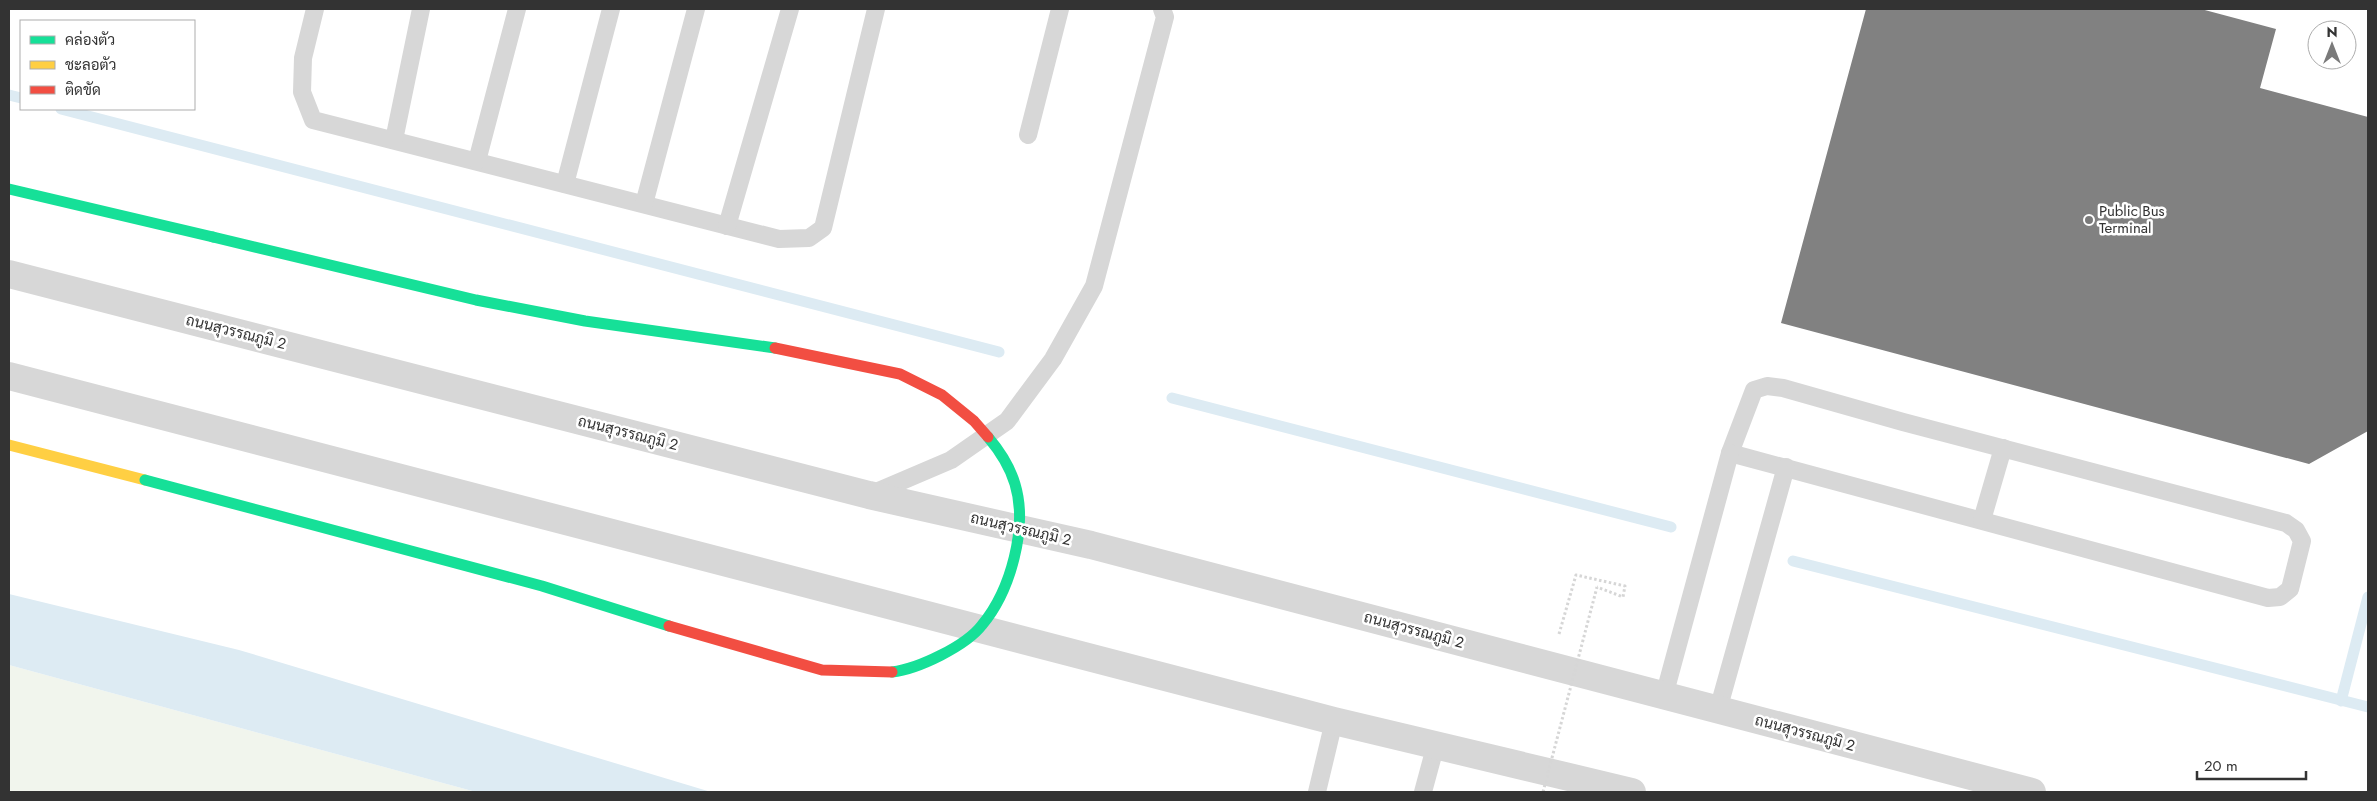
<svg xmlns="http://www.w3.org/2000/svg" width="2377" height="801" font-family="Jost,Sarabun,sans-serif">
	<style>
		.green { fill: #f1f5ed }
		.water { fill: #ddebf3 }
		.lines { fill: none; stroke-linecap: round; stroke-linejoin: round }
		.stream { stroke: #ddebf3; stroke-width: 11 }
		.building { fill: #818181 }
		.path { stroke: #d6d6d6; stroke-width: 3; stroke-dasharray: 2.5 2.5; stroke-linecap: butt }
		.lane { stroke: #d7d7d7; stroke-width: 18 }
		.street { stroke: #d7d7d7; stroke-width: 28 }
		.fast { stroke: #16e098; stroke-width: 11 }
		.slow { stroke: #ffcf43; stroke-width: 11 }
		.path-bridge { stroke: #d6d6d6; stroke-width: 3; stroke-dasharray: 2.5 2.5; stroke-linecap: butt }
		.fast-bridge { stroke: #16e098; stroke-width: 11 }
		.jam-bridge { stroke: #f24e42; stroke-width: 11 }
		.poi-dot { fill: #7a7a7a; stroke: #fff; stroke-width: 2 }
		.labels { text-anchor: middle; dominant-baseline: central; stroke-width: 5; stroke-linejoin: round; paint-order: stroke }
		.poi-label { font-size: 15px; fill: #333; stroke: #fff; text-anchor: start }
		.street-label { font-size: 15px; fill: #333; stroke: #fff }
	</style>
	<rect width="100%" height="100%" fill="#fff"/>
	<path class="green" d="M 9,665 L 476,792 L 9,792 Z"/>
	<path class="water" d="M 9,594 L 239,650 L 711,792 L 476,792 L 9,665 Z"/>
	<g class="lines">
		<g class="stream">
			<path d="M 9,95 L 21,98"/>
			<path d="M 61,109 L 999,352"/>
			<path d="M 1172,398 L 1671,527"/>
			<path d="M 1793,561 L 2368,707"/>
			<path d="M 2341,701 L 2368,597"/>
		</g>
	</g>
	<path class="building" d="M 1866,9 L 2201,9 L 2276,29 L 2260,88 L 2368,117 L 2368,431 L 2309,464 L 1781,323 Z"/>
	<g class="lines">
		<path class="path" d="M 1559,634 L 1576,575 L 1625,586 L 1623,597 L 1597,587"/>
		<g class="lane">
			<path d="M 315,9 L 303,58 L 302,92 L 313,120 L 779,239 L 809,238 L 823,228 L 876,9"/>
			<path d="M 1028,135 L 1060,9"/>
			<path d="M 394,140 L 421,9"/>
			<path d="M 477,161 L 517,9"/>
			<path d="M 565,184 L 611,9"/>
			<path d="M 644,204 L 696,9"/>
			<path d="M 727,226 L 790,9"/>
			<path d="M 1767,386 L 1783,388 L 1903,422 L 2286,523 L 2296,530 L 2302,541 L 2290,589 L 2280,597 L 2268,598 L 1730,453 L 1754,390 Z"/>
			<path d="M 869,495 L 951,460 L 1007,421 L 1053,359 L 1094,286 L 1165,17 L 1162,9"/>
			<path d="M 1982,520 L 2003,448"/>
			<path d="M 1664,696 L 1730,453"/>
			<path d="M 1718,710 L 1786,467"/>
			<path d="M 1317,792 L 1334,721"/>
			<path d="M 1423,792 L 1436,744"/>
		</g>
		<g class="street">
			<path d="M 9,274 L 869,495 L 1091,545 L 2032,792"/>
			<path d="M 9,376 L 1334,721 L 1632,792"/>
		</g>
		<path class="fast" d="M 9,189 L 213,237"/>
		<path class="slow" d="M 9,445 L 145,480"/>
		<path class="path-bridge" d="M 1543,792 L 1597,587"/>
		<g class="fast-bridge">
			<path d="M 213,237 L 476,300 L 585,321 L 775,348"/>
			<path d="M 145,480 L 542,586 L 669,626"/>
			<path d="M 892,672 C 918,669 966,646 982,625 C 1011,590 1028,527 1015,484 C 1010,467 999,450 988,437"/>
		</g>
		<g class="jam-bridge">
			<path d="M 775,348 L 900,374 L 942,395 L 974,421 L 988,437"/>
			<path d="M 669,626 L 822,670 L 892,672"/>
		</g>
	</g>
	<circle class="poi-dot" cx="2089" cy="220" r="5"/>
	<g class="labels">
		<g class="poi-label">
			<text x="2099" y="211">Public Bus<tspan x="2099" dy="17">Terminal</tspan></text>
		</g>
		<g class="street-label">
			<text transform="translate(236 332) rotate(14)">ถนนสุวรรณภูมิ 2</text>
			<text transform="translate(628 433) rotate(14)">ถนนสุวรรณภูมิ 2</text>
			<text transform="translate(1021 529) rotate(13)">ถนนสุวรรณภูมิ 2</text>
			<text transform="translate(1414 630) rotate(15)">ถนนสุวรรณภูมิ 2</text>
			<text transform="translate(1805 733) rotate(15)">ถนนสุวรรณภูมิ 2</text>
		</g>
	</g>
	<rect width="2377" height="801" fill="none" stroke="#333333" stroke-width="20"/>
	<rect x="20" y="20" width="175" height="90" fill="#ffffff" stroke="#adadad"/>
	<rect x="30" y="36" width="25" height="8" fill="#16e098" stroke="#adadad"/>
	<text x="65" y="45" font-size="15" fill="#333333">คล่องตัว</text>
	<rect x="30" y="61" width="25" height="8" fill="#ffcf43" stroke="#adadad"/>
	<text x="65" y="70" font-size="15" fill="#333333">ชะลอตัว</text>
	<rect x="30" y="86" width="25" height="8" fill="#f24e42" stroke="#adadad"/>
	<text x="65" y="95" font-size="15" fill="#333333">ติดขัด</text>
	<g transform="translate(2332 45)"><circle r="24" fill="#ffffff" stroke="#adadad"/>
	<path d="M0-4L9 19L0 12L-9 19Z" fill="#7a7a7a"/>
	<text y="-8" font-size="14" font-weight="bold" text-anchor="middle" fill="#333333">N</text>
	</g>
	<path d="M2197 771v8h109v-8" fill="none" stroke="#333333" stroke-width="2.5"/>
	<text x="2204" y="771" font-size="15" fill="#333333" stroke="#ffffff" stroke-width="4" paint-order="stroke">20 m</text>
</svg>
